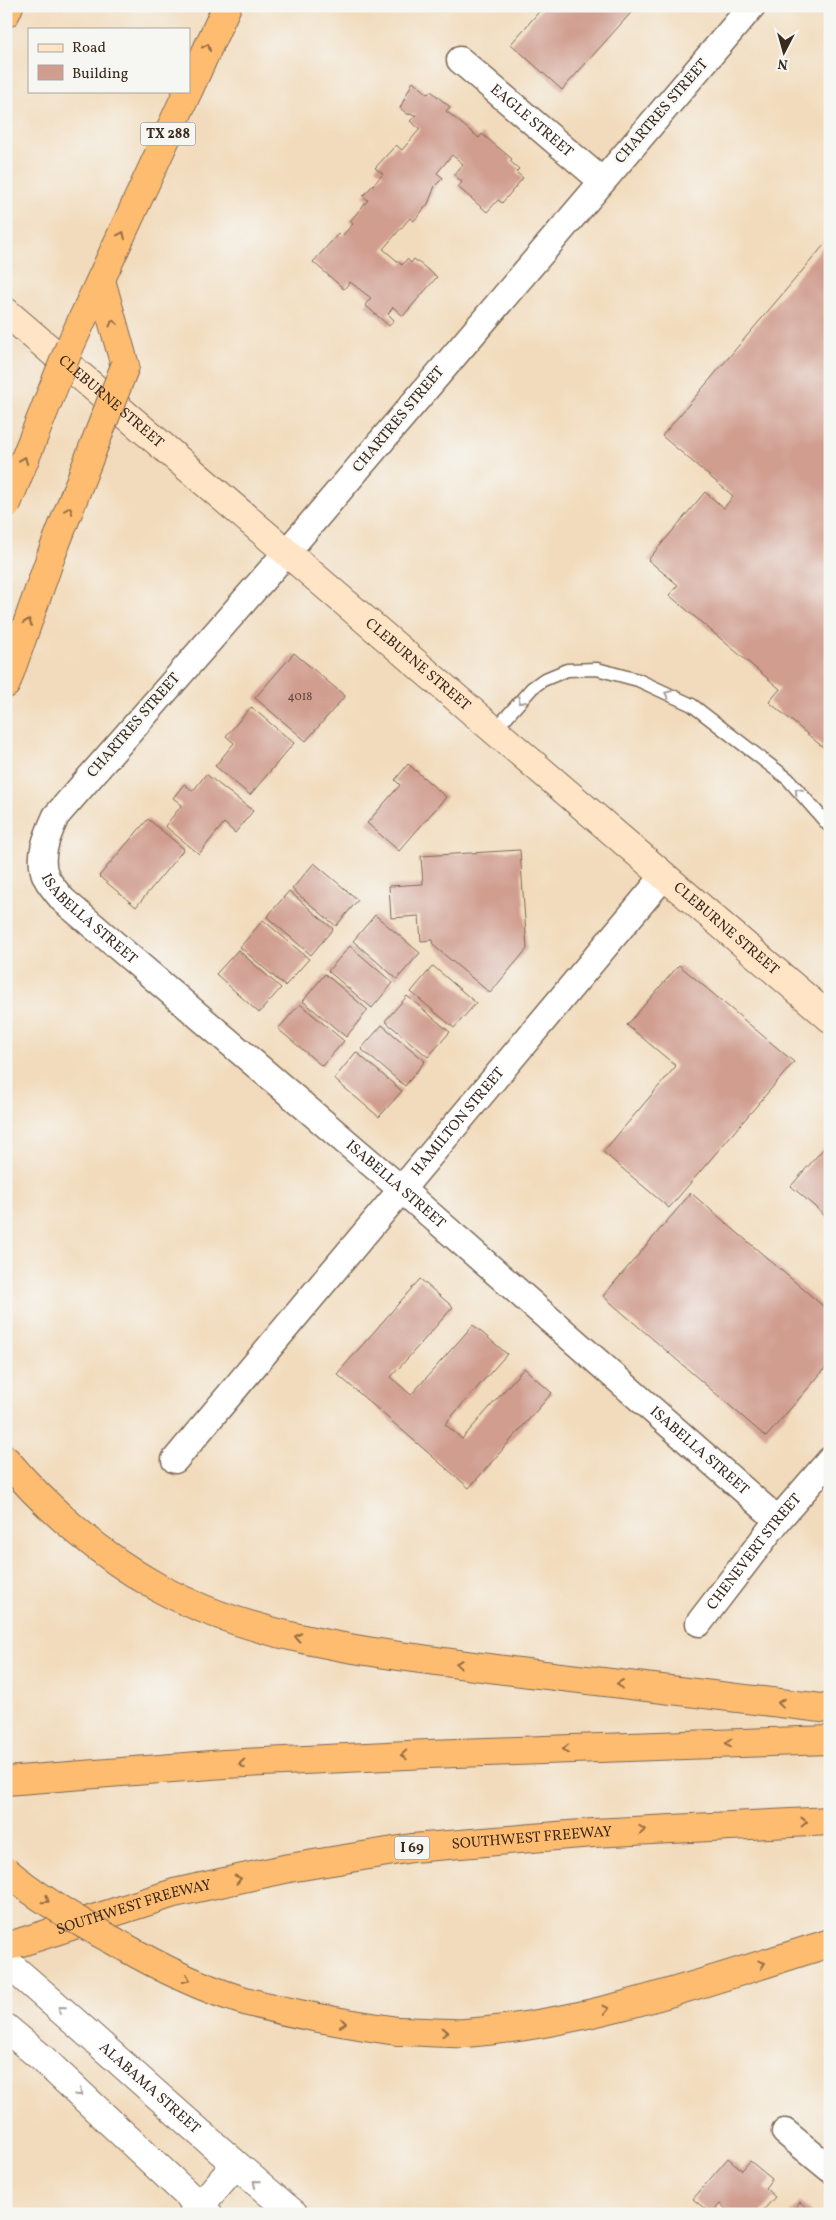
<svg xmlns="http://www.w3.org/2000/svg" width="836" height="2220" font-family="Vollkorn,serif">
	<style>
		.building { fill: #d09d8f }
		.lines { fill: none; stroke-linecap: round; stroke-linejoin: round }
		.service-casing { stroke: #7b6855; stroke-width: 15 }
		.minor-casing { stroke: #7b6855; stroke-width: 29 }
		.tertiary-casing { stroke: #7b6855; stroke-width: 30 }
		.secondary-casing { stroke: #7b6855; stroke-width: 30 }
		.motorway-casing { stroke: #7b6855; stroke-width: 30 }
		.service { stroke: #fff; stroke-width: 12 }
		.minor { stroke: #fff; stroke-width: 26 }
		.tertiary { stroke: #fff; stroke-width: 28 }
		.secondary { stroke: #ffe4c6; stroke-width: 28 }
		.motorway { stroke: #febc70; stroke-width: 28 }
		.motorway-bridge-casing { stroke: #7b6855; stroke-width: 30; stroke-linecap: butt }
		.motorway-bridge { stroke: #febc70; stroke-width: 28 }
		.oneway { stroke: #936c43 }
		.oneway2 { stroke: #a79f9a }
		.labels { text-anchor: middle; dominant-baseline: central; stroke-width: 4.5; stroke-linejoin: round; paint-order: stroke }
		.number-label { font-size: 12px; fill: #60473a }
		.shield { fill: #f6f6f2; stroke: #73675e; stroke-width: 1 }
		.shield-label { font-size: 14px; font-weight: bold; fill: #3b2a1e }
		.street-label { font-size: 15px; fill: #3b2a1e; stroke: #f6f6f2 }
	</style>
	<rect width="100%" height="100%" fill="#f6f6f2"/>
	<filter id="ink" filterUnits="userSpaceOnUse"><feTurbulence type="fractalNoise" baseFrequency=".02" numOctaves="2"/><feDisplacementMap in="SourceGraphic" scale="10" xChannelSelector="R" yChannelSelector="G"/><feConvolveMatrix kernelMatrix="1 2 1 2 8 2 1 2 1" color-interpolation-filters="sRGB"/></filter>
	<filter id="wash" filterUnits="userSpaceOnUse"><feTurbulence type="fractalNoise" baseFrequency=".0096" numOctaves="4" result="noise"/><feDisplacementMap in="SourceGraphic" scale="20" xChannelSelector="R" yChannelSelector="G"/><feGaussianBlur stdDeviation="1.12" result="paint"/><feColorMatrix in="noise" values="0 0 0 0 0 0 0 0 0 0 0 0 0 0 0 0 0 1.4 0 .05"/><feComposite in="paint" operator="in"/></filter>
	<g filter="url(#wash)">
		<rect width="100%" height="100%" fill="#f2dbbc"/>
		<g id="blocks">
			<g class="building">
				<path d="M 544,6 L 637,6 L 562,90 L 511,44 Z"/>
				<path d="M 413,81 L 428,94 L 431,91 L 450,107 L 446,111 L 479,138 L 482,134 L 512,159 L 510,161 L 519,169 L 516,172 L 523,178 L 502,203 L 498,200 L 487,212 L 458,187 L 462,182 L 454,175 L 463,164 L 452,155 L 437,173 L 443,178 L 435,186 L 428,204 L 414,221 L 410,218 L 383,249 L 402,265 L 407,259 L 411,263 L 414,259 L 437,277 L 403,316 L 393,307 L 388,314 L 394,320 L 389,326 L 365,305 L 371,298 L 350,282 L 344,289 L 313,262 L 339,233 L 342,236 L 353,224 L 350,221 L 368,200 L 363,196 L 383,174 L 375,168 L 396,145 L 402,150 L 420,129 L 410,121 L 416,115 L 407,114 L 400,108 Z"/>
				<path d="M 830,238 L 830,753 L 769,702 L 780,689 L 669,595 L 678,585 L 648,560 L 705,492 L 724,508 L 733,496 L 662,436 Z"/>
				<path d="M 294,653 L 345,696 L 306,741 L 255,698 Z"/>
				<path d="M 251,707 L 294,743 L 250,795 L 215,766 L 234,743 L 226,736 Z"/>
				<path d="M 408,764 L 446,797 L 399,851 L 367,823 L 400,785 L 395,780 Z"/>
				<path d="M 206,774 L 253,811 L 235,833 L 224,823 L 199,854 L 165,826 L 182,805 L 173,798 L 184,784 L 193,791 Z"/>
				<path d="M 148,819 L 184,849 L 136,907 L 99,876 Z"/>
				<path d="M 520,850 L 527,949 L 490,993 L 434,946 L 433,940 L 421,941 L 419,916 L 391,918 L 389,886 L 423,884 L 421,856 Z"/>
				<path d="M 314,863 L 358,900 L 336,926 L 292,889 Z"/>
				<path d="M 289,891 L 333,929 L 311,955 L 267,917 Z"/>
				<path d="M 375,915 L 420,953 L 397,979 L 353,941 Z"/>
				<path d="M 263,920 L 309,959 L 285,986 L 240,947 Z"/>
				<path d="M 350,946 L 393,983 L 372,1008 L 328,971 Z"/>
				<path d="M 238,950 L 281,988 L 259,1013 L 216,974 Z"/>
				<path d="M 679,965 L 794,1062 L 669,1208 L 603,1152 L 676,1066 L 627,1025 Z"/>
				<path d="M 433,966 L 476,1003 L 454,1028 L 411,992 Z"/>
				<path d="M 325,974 L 368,1010 L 346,1037 L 303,1001 Z"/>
				<path d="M 407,996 L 450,1032 L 428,1057 L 385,1021 Z"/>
				<path d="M 300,1004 L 344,1041 L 322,1066 L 278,1029 Z"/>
				<path d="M 382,1025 L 425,1061 L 405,1086 L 361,1049 Z"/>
				<path d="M 356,1052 L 402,1091 L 379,1117 L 334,1079 Z"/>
				<path d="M 830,1141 L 830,1220 L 791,1186 Z"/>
				<path d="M 691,1193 L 830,1312 L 830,1363 L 766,1437 L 603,1296 Z"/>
				<path d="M 420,1279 L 453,1307 L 391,1377 L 411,1395 L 473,1325 L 507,1354 L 445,1424 L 462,1439 L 524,1368 L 552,1393 L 469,1488 L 337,1374 Z"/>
				<path d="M 728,2158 L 742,2170 L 750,2161 L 772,2179 L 765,2188 L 775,2197 L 760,2214 L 732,2214 L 720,2204 L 711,2214 L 693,2199 Z"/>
				<path d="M 800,2202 L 813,2214 L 790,2214 Z"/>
			</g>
		</g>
	</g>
	<g filter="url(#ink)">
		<use href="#blocks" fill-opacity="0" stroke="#7b6855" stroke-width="1"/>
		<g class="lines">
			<g class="service-casing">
				<path id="service" d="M 494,731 L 532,688 L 543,680 L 567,670 L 597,669 L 638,680 L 692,705 L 788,779 L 830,827"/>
			</g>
			<g class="minor-casing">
				<g id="minor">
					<path id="s1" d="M 752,6 L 286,553 L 56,816 C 48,834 37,857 46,877 C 50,885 57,893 63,900 L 401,1189 L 778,1520"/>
					<path id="s2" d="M 460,60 L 602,181"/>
					<path id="s3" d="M 175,1460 L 664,876"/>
					<path id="s4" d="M 699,1623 L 778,1520 L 830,1460"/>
					<path d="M 785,2132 L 830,2169"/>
				</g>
			</g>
			<g class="tertiary-casing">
				<g id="tertiary">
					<path id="s5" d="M 6,1962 C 103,2045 196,2132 294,2214"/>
					<path d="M 6,2028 L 43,2059 L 208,2214"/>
					<path d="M 193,2214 L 235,2165"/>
				</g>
			</g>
			<g class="secondary-casing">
				<g id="secondary">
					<path id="s6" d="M 6,312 L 830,1018"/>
				</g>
			</g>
			<g class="motorway-casing">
				<g id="motorway">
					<path d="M 6,13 L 9,6"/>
					<path d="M 189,89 L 227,6"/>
					<path d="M 101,280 L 125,366"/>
					<path d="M 70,346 L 188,91"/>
					<path d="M 6,684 L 51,556"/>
					<path d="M 6,1460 C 47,1509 103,1557 159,1588 C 264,1645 396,1655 512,1671 C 618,1684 724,1697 830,1709"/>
					<path d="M 6,1781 L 224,1764 L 428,1754 L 830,1740"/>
					<path id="s7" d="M 6,1947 L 174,1893 L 289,1868 L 412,1848 L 593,1833 L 830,1821"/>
					<path d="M 397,2031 C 419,2031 443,2034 465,2033 C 590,2024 711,1980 830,1943"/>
				</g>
			</g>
			<use href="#service" class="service"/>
			<use href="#minor" class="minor"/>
			<use href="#tertiary" class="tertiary"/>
			<use href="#secondary" class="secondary"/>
			<use href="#motorway" class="motorway"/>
			<g class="motorway-bridge-casing">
				<g id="motorway-bridge">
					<path d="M 6,506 L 70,346"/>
					<path d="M 51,556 L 125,366"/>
					<path d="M 6,1871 C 39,1899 77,1921 114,1941 C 155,1965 199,1988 245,2001 C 295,2015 345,2023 397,2031"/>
				</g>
			</g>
			<use href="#motorway-bridge" class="motorway-bridge"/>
		</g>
		<defs><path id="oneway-chevron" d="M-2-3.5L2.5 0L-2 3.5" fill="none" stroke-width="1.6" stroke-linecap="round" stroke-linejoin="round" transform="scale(1.25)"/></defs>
		<g class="oneway">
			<use href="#oneway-chevron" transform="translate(207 47) rotate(-66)"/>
			<use href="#oneway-chevron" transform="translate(122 235) rotate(-65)"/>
			<use href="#oneway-chevron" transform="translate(113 323) rotate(-105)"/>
			<use href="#oneway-chevron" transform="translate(24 460) rotate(-68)"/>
			<use href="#oneway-chevron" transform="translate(69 510) rotate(-69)"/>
			<use href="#oneway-chevron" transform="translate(28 622) rotate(-71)"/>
			<use href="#oneway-chevron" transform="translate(298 1637) rotate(-168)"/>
			<use href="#oneway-chevron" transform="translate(459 1664) rotate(-173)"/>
			<use href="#oneway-chevron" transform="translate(620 1684) rotate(-173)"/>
			<use href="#oneway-chevron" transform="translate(781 1703) rotate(-174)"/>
			<use href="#oneway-chevron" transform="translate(729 1743) rotate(178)"/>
			<use href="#oneway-chevron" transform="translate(566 1749) rotate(178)"/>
			<use href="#oneway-chevron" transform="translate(404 1755) rotate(177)"/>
			<use href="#oneway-chevron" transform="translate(242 1764) rotate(177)"/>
			<use href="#oneway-chevron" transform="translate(804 1822) rotate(-1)"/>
			<use href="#oneway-chevron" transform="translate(642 1830) rotate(-3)"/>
			<use href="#oneway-chevron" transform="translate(238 1879) rotate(-13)"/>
			<use href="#oneway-chevron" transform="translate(46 1900) rotate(34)"/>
			<use href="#oneway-chevron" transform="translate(762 1964) rotate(-18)"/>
			<use href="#oneway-chevron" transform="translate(187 1979) rotate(25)"/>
			<use href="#oneway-chevron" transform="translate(606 2009) rotate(-13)"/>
			<use href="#oneway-chevron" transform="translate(343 2023) rotate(8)"/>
			<use href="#oneway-chevron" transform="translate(445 2032) rotate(2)"/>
		</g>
		<g class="oneway2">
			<use href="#oneway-chevron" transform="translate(668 694) rotate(-155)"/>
			<use href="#oneway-chevron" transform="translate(521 701) rotate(132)"/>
			<use href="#oneway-chevron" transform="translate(798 791) rotate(-131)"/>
			<use href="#oneway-chevron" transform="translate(61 2009) rotate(-139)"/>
			<use href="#oneway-chevron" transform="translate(79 2093) rotate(43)"/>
			<use href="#oneway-chevron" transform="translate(256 2183) rotate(-140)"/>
		</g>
	</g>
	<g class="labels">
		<g class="number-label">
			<text x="300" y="697">4018</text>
		</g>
		<g class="shield">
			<rect x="140.5" y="122.5" width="55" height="23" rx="4"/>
			<rect x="394.5" y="1836.5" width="35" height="23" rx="4"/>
		</g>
		<g class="shield-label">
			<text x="168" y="134">TX 288</text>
			<text x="412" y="1848">I 69</text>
		</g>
		<g class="street-label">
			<text transform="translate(662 112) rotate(-49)">CHARTRES STREET</text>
			<text stroke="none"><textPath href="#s2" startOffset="94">EAGLE STREET</textPath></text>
			<text stroke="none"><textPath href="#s6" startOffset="138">CLEBURNE STREET</textPath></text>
			<text transform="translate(399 420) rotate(-50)">CHARTRES STREET</text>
			<text stroke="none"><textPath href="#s6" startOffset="542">CLEBURNE STREET</textPath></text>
			<text transform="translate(134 726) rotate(-49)">CHARTRES STREET</text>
			<text stroke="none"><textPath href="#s1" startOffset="1192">ISABELLA STREET</textPath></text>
			<text stroke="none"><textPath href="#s6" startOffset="948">CLEBURNE STREET</textPath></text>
			<text stroke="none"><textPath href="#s3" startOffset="441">HAMILTON STREET</textPath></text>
			<text stroke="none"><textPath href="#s1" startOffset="1598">ISABELLA STREET</textPath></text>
			<text stroke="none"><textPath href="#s1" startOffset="2002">ISABELLA STREET</textPath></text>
			<text stroke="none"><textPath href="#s4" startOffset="90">CHENEVERT STREET</textPath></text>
			<text stroke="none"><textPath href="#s7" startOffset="539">SOUTHWEST FREEWAY</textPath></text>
			<text stroke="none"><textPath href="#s7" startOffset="134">SOUTHWEST FREEWAY</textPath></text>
			<text stroke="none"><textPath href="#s5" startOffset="191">ALABAMA STREET</textPath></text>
		</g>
	</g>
	<rect width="836" height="2220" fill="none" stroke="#f6f6f2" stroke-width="25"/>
	<rect x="28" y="28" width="162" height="65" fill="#f6f6f2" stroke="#aba49d"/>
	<rect x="38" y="44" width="25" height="8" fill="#ffe4c6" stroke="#aba49d"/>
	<text x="72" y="52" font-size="15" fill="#3b2a1e">Road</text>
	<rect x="38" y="65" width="25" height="15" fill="#d09d8f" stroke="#aba49d"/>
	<text x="72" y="78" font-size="15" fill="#3b2a1e">Building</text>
	<g transform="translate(784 52) rotate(186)" stroke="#f6f6f2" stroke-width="4" paint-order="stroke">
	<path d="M0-4L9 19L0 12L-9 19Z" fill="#3b2a1e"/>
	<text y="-8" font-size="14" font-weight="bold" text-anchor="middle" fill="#3b2a1e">N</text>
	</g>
</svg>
